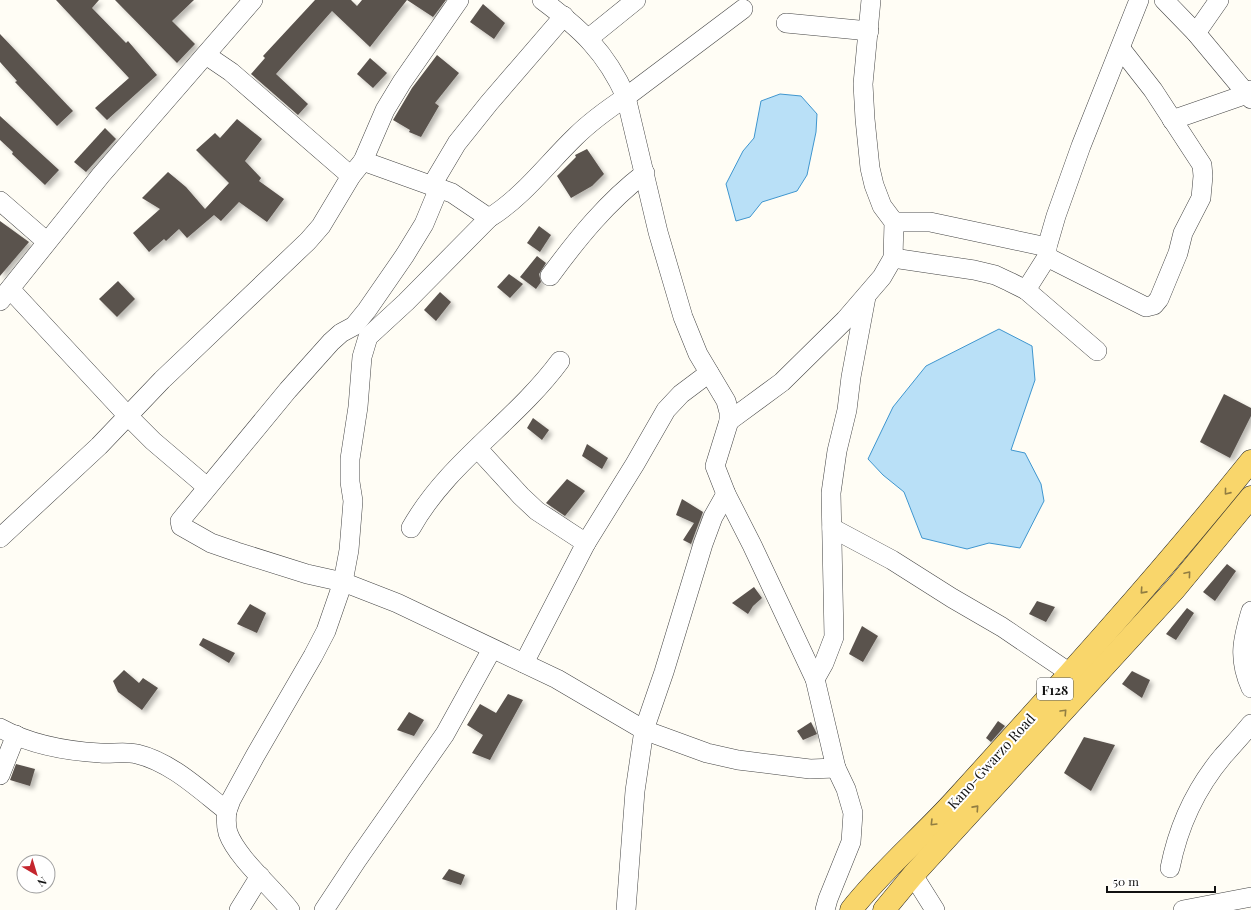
<svg xmlns="http://www.w3.org/2000/svg" width="1251" height="910" font-family="'Playfair Display',serif">
	<style>
		.water { fill: #b9e0f7; stroke: #3f96cf }
		.building { fill: #5a524d; filter: url(#shadow) }
		.lines { fill: none; stroke-linecap: round; stroke-linejoin: round }
		.minor-casing { stroke: #444; stroke-width: 20 }
		.major-casing { stroke: #222; stroke-width: 23 }
		.minor { stroke: #fff; stroke-width: 19 }
		.major { stroke: #f9d66b; stroke-width: 22 }
		.oneway { stroke: #917d42 }
		.labels { text-anchor: middle; dominant-baseline: central; stroke-width: 4; stroke-linejoin: round; paint-order: stroke }
		.shield { fill: #fff; stroke: #585858; stroke-width: 1 }
		.shield-label { font-size: 13px; font-weight: bold; fill: #111 }
		.street-label { font-size: 14px; fill: #111; stroke: #fff }
	</style>
	<defs>
		<filter id="shadow"><feDropShadow dx="3.5" dy="3.5" stdDeviation="2" flood-color="#0004"/></filter>
	</defs>
	<rect width="100%" height="100%" fill="#fffdf5"/>
	<g class="water">
		<path d="M 780,94 L 801,96 L 817,114 L 816,132 L 807,175 L 797,191 L 762,202 L 750,217 L 736,221 L 726,184 L 743,151 L 754,138 L 761,101 Z"/>
		<path d="M 999,329 L 1032,346 L 1035,380 L 1011,450 L 1025,453 L 1041,484 L 1044,501 L 1020,548 L 989,543 L 967,549 L 922,538 L 904,492 L 883,475 L 868,459 L 893,407 L 926,366 Z"/>
	</g>
	<g class="building">
		<path d="M 56,0 L 99,0 L 92,8 L 126,43 L 128,41 L 157,75 L 107,120 L 95,108 L 129,78 Z"/>
		<path d="M 115,0 L 194,0 L 172,21 L 195,44 L 177,63 Z"/>
		<path d="M 315,0 L 351,0 L 357,6 L 362,0 L 446,0 L 433,17 L 407,0 L 370,47 L 332,11 L 276,74 L 308,104 L 298,115 L 251,74 L 265,58 L 263,56 Z"/>
		<path d="M 483,4 L 505,23 L 494,39 L 470,22 Z"/>
		<path d="M 0,34 L 73,111 L 57,126 L 15,82 L 17,81 L 0,62 Z"/>
		<path d="M 437,55 L 459,73 L 435,103 L 439,106 L 421,137 L 409,132 L 410,130 L 393,120 L 412,88 Z"/>
		<path d="M 370,58 L 387,73 L 373,88 L 357,74 Z"/>
		<path d="M 0,116 L 59,170 L 45,185 L 12,154 L 13,152 L 0,140 Z"/>
		<path d="M 237,119 L 262,139 L 245,161 L 261,178 L 259,181 L 284,199 L 267,222 L 239,202 L 221,221 L 214,215 L 187,238 L 179,229 L 166,241 L 164,239 L 149,252 L 133,233 L 160,209 L 142,198 L 168,172 L 186,187 L 205,209 L 229,183 L 196,150 L 215,133 L 220,138 Z"/>
		<path d="M 105,128 L 116,139 L 86,172 L 74,162 Z"/>
		<path d="M 587,149 L 604,174 L 592,186 L 571,198 L 557,176 L 576,157 L 575,155 Z"/>
		<path d="M 0,221 L 29,242 L 0,276 Z"/>
		<path d="M 539,226 L 551,235 L 540,252 L 527,243 Z"/>
		<path d="M 537,256 L 546,263 L 539,274 L 541,282 L 536,289 L 520,277 Z"/>
		<path d="M 509,274 L 523,284 L 510,298 L 497,287 Z"/>
		<path d="M 118,281 L 135,299 L 117,317 L 99,299 Z"/>
		<path d="M 440,292 L 451,302 L 436,321 L 424,310 Z"/>
		<path d="M 1224,394 L 1251,408 L 1251,416 L 1230,458 L 1200,442 Z"/>
		<path d="M 533,418 L 549,430 L 542,440 L 527,428 Z"/>
		<path d="M 587,444 L 608,458 L 602,469 L 582,456 Z"/>
		<path d="M 567,479 L 585,491 L 565,516 L 546,503 Z"/>
		<path d="M 682,499 L 703,512 L 691,544 L 683,540 L 694,523 L 676,515 Z"/>
		<path d="M 1227,564 L 1236,571 L 1215,601 L 1203,592 Z"/>
		<path d="M 754,587 L 762,598 L 753,606 L 748,614 L 732,603 Z"/>
		<path d="M 1037,601 L 1055,607 L 1046,622 L 1029,614 Z"/>
		<path d="M 250,604 L 266,613 L 257,633 L 237,624 Z"/>
		<path d="M 1187,608 L 1194,613 L 1176,640 L 1166,634 Z"/>
		<path d="M 862,626 L 878,636 L 863,662 L 849,654 Z"/>
		<path d="M 203,638 L 235,653 L 229,663 L 199,645 Z"/>
		<path d="M 124,670 L 139,683 L 143,678 L 158,688 L 142,710 L 118,692 L 113,681 Z"/>
		<path d="M 1132,671 L 1150,680 L 1142,698 L 1122,684 Z"/>
		<path d="M 508,694 L 523,700 L 490,760 L 472,753 L 483,735 L 467,725 L 480,704 L 496,713 Z"/>
		<path d="M 409,712 L 424,720 L 414,736 L 397,730 Z"/>
		<path d="M 998,721 L 1005,726 L 991,742 L 986,738 Z"/>
		<path d="M 811,722 L 817,734 L 803,740 L 797,731 Z"/>
		<path d="M 1084,737 L 1115,745 L 1091,791 L 1064,773 Z"/>
		<path d="M 16,764 L 35,769 L 30,786 L 10,780 Z"/>
		<path d="M 449,869 L 465,875 L 461,885 L 442,879 Z"/>
	</g>
	<g class="lines">
		<g class="minor-casing">
			<g id="minor">
				<path d="M 542,0 C 581,29 606,52 626,97 L 658,232 L 683,317 L 698,354 L 726,401 L 729,412 L 729,421 L 715,466 L 726,494 L 752,545 L 815,679 L 836,768 L 846,789 L 853,813 L 851,842 L 828,899 L 825,910"/>
				<path d="M 1164,0 L 1196,33 L 1251,99"/>
				<path d="M 786,23 L 869,31"/>
				<path d="M 1196,33 L 1219,0"/>
				<path d="M 589,38 L 636,0"/>
				<path d="M 206,55 L 231,72 L 351,176"/>
				<path d="M 1172,120 L 1247,94 L 1251,90"/>
				<path d="M 363,161 L 452,193 L 489,218"/>
				<path d="M 432,185 L 457,143 L 489,103 L 564,16"/>
				<path d="M 439,188 L 424,224 L 405,255 L 367,310 L 354,326 L 341,333 L 331,342 L 288,390 L 180,521 L 181,526 L 211,543 L 237,552 L 307,574 L 343,582 L 397,603 L 557,679 L 644,730 L 707,753 L 738,760 L 810,769 L 836,768"/>
				<path d="M 0,201 L 46,241"/>
				<path d="M 894,222 L 930,222 L 1047,247"/>
				<path d="M 1047,257 L 1146,307 L 1154,305 L 1159,299 L 1178,253 L 1183,233 L 1201,198 L 1203,176 L 1202,165 L 1153,90 L 1121,49"/>
				<path d="M 893,258 L 974,270 L 995,275 L 1010,282 L 1026,290 L 1097,351"/>
				<path d="M 550,276 C 578,238 607,202 645,173"/>
				<path d="M 10,289 L 128,416 L 153,441 L 207,487"/>
				<path d="M 1026,290 L 1047,257 L 1047,247 L 1056,216 L 1081,146 L 1139,0"/>
				<path d="M 0,301 L 101,175 L 253,0"/>
				<path d="M 729,421 L 782,382 L 845,320 L 882,277 L 893,258 L 894,222 L 882,206 L 874,185 L 870,168 L 865,119 L 863,84 L 871,0"/>
				<path d="M 478,449 L 521,496 L 537,511 L 586,543"/>
				<path d="M 411,528 C 448,462 515,422 560,361"/>
				<path d="M 832,528 L 892,560 L 952,598 L 1002,627 L 1070,673"/>
				<path d="M 0,538 L 99,446 L 162,380 L 308,241 L 321,226 L 351,176 L 363,161 L 385,110 L 402,82 L 459,0"/>
				<path d="M 1251,611 C 1242,641 1238,659 1251,688"/>
				<path d="M 524,663 L 586,543 L 635,464 L 666,410 L 681,394 L 709,373"/>
				<path d="M 815,679 L 824,663 L 834,637 L 831,493 L 837,451 L 847,410 L 851,377 L 866,297"/>
				<path d="M 0,728 C 31,745 66,751 100,753 C 112,754 125,751 137,754 C 171,762 200,790 227,811 C 226,818 226,826 228,833 C 237,858 273,888 290,910"/>
				<path d="M 0,775 L 16,735"/>
				<path d="M 227,811 L 231,800 L 255,756 L 313,656 L 326,631 L 343,582 L 349,550 L 353,501 L 350,482 L 350,459 L 358,407 L 362,357 L 368,337 L 406,302 L 489,218 C 523,197 547,164 575,137 C 590,122 608,109 626,97 L 743,9"/>
				<path d="M 1170,868 C 1178,828 1196,788 1223,756 C 1232,746 1242,735 1251,724"/>
				<path d="M 913,875 L 935,910"/>
				<path d="M 239,910 L 260,876"/>
				<path d="M 324,910 L 357,860 L 445,734 L 492,649"/>
				<path d="M 626,910 L 635,791 L 644,730 L 664,672 L 703,544 L 713,517 L 726,494"/>
				<path d="M 1183,910 L 1251,897"/>
			</g>
		</g>
		<g class="major-casing">
			<g id="major">
				<path d="M 851,910 C 882,870 923,836 957,798 C 1057,688 1157,578 1251,461"/>
				<path d="M 884,910 L 913,875 L 1175,589 L 1251,497"/>
			</g>
		</g>
		<use href="#minor" class="minor"/>
		<use href="#major" class="major"/>
	</g>
	<defs><path id="oneway-chevron" d="M-2-3.5L2.5 0L-2 3.5" fill="none" stroke-width="1.6" stroke-linecap="round" stroke-linejoin="round"/></defs>
	<g class="oneway">
		<use href="#oneway-chevron" transform="translate(1227 492) rotate(129)"/>
		<use href="#oneway-chevron" transform="translate(1188 574) rotate(-50)"/>
		<use href="#oneway-chevron" transform="translate(1143 591) rotate(132)"/>
		<use href="#oneway-chevron" transform="translate(1064 712) rotate(-47)"/>
		<use href="#oneway-chevron" transform="translate(976 808) rotate(-48)"/>
		<use href="#oneway-chevron" transform="translate(933 823) rotate(135)"/>
	</g>
	<g class="labels">
		<rect class="shield" x="1037" y="678" width="36" height="22" rx="3"/>
		<g class="shield-label">
			<text x="1055" y="689">F128</text>
		</g>
		<g class="street-label">
			<text transform="translate(991 761) rotate(-48)">Kano-Gwarzo Road</text>
		</g>
	</g>
	<g transform="translate(36 874) rotate(142)"><circle r="19" fill="#ffffff" stroke="#a0a0a0"/>
	<path d="M0-3L7 15L0 10L-7 15Z" fill="#c4262e"/>
	<text y="-6" font-size="11" font-weight="bold" text-anchor="middle" fill="#111111">N</text>
	</g>
	<path d="M1107 886v6h108v-6" fill="none" stroke="#111111" stroke-width="2"/>
	<text x="1113" y="886" font-size="12" fill="#111111" stroke="#ffffff" stroke-width="3" paint-order="stroke">50 m</text>
</svg>
